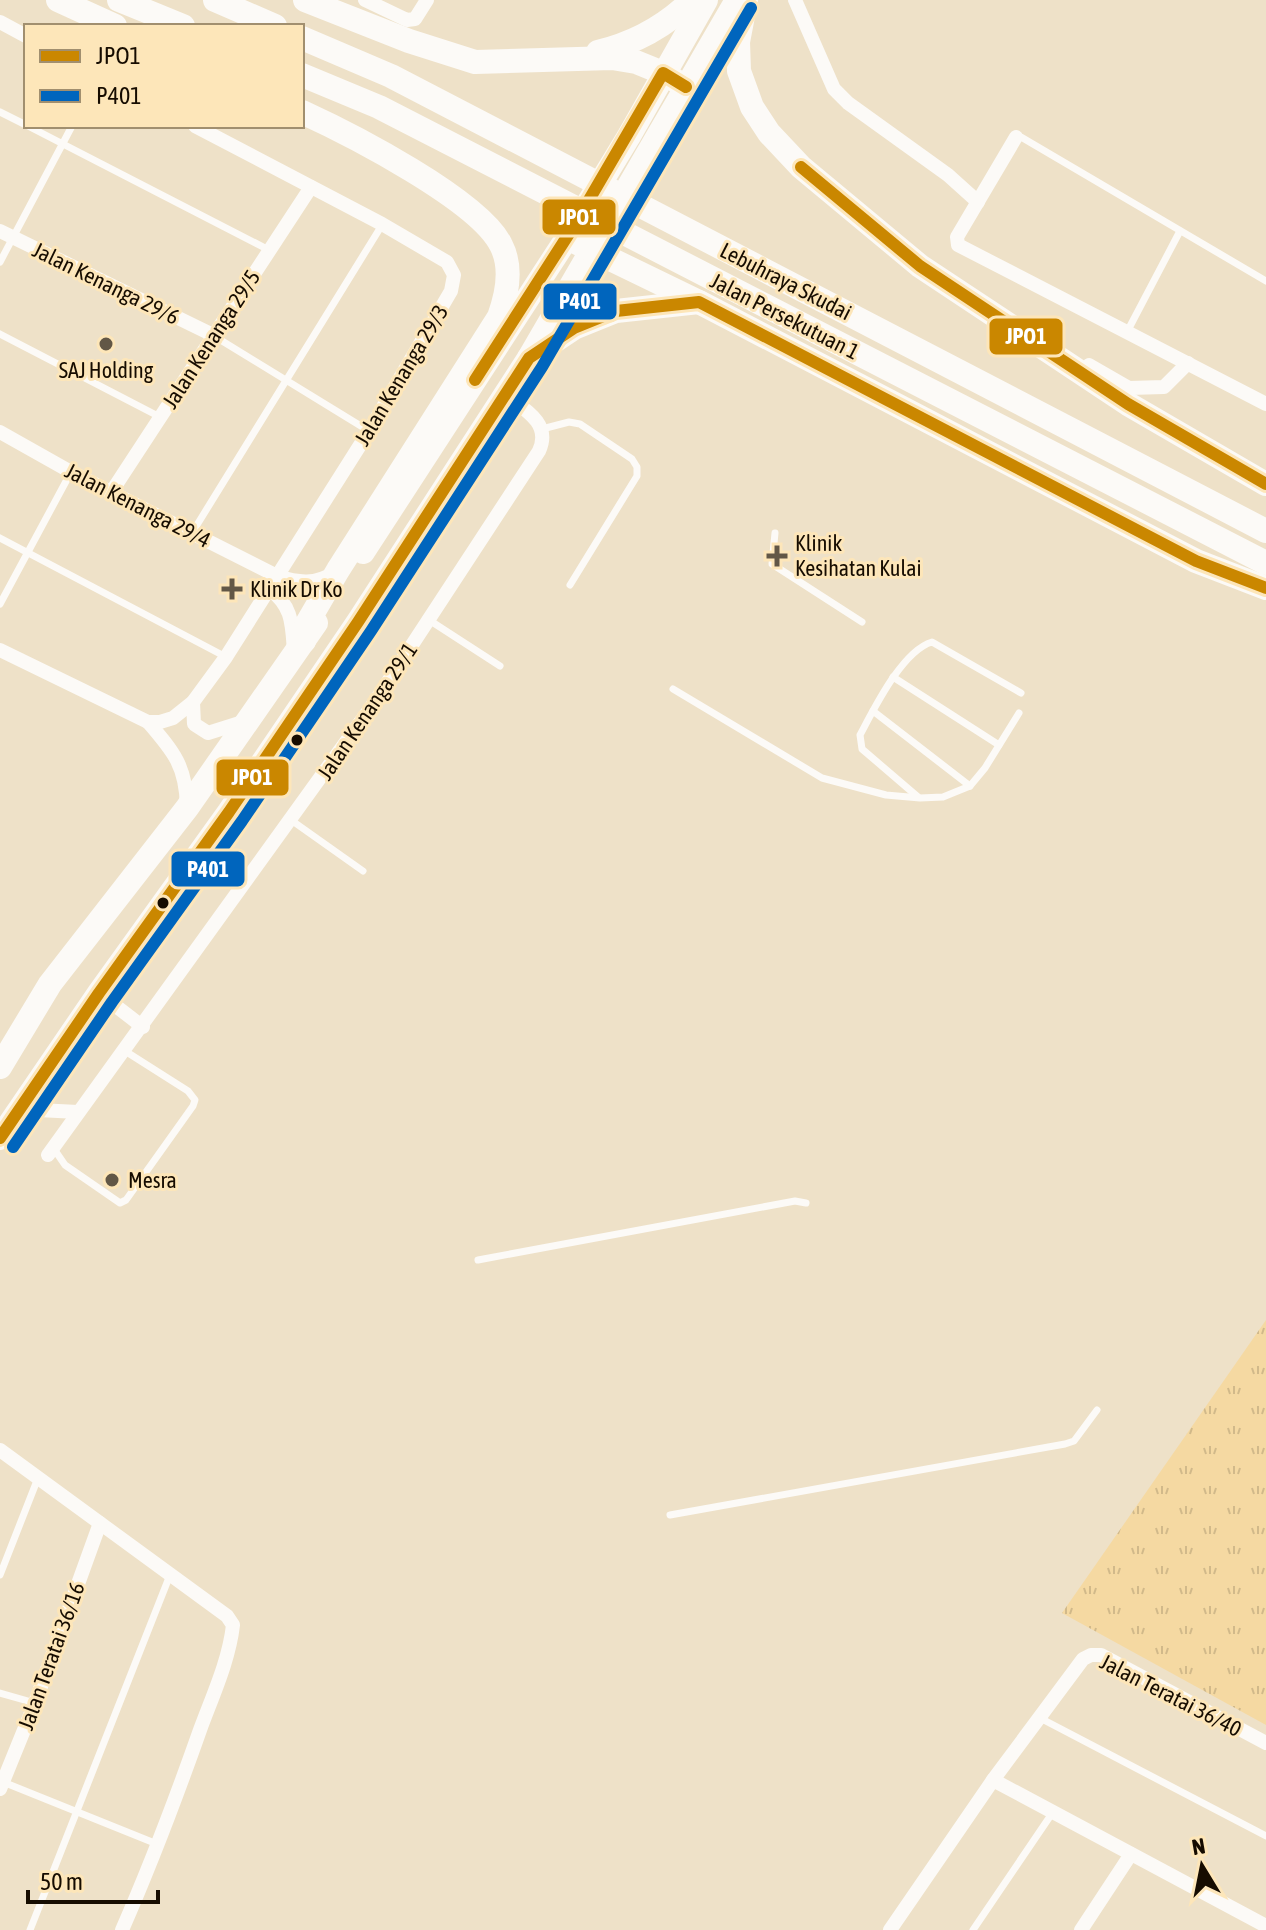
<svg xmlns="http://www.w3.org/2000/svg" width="1266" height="1930" font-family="'Asap Condensed',sans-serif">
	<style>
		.grass { fill: url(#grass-tufts) }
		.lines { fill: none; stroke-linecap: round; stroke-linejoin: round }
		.service { stroke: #fcfaf7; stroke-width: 7 }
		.minor { stroke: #fcfaf7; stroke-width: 14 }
		.primary { stroke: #fcfaf7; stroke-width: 24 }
		.trunk { stroke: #fcfaf7; stroke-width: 24 }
		.bus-1-casing { stroke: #fde6b9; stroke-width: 18 }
		.bus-2-casing { stroke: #fde6b9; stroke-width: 18 }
		.bus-1 { stroke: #ca8700; stroke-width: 12 }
		.bus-2 { stroke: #0065bd; stroke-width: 12 }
		.poi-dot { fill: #625746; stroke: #fde6b9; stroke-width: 3 }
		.bus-dot { fill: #160c00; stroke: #fde6b9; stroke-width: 3 }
		.labels { text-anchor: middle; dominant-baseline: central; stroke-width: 6; stroke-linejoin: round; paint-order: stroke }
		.street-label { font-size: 22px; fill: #160c00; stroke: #fde6b9 }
		.poi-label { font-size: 22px; fill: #160c00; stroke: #fde6b9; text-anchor: start }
		.line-badge { stroke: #fde6b9; stroke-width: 3 }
		.badge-label { font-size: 22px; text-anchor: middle; font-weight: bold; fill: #fff }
	</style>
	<defs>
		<pattern id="grass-tufts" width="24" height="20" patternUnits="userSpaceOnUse" patternTransform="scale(2)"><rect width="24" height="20" fill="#f5d9a2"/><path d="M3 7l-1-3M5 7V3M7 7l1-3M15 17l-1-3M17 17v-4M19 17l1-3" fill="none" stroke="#d1b98a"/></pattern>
	</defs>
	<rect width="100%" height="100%" fill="#eee1c8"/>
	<path class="grass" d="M 1266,1320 L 1266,1725 L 1062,1613 Z"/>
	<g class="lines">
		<g class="service">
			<path d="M 0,112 L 26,125"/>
			<path d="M 28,126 L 269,250"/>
			<path d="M 1016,137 L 1021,137 L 1266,281"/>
			<path d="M 0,262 L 72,126"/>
			<path d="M 1127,332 L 1180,231"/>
			<path d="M 0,334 L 160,417"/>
			<path d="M 214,336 L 369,431"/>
			<path d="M 542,429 L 569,422 L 580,424 L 632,459 L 637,467 L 637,476 L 570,585"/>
			<path d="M 192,533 L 382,225"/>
			<path d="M 775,533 L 772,564 L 862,622"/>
			<path d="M 0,538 L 226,657"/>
			<path d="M 0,604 L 71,472"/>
			<path d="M 429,620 L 500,666"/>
			<path d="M 893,677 L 999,745"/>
			<path d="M 673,689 L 822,778 L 886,795 L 920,798 L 943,797 L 970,786 L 985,768 L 1019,713"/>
			<path d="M 873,711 L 970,786"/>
			<path d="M 918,797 L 862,749 L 860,735 C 874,709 902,651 932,642 L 1021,693"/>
			<path d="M 291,820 L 363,871"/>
			<path d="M 54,1149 L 65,1165 L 120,1203 L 126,1200 L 193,1106 L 195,1100 L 188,1091 L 125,1051"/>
			<path d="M 478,1260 L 795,1201 L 806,1203"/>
			<path d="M 670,1515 L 1065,1444 L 1074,1441 L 1097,1410"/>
			<path d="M 0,1575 L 38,1478"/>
			<path d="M 0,1693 L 35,1703"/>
			<path d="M 1040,1718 L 1266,1836"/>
			<path d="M 3,1782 L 157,1844"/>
			<path d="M 30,1930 L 170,1575"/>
			<path d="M 973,1930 L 1053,1812"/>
		</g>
		<g class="minor">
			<path d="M 365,0 L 407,20 L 415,19 L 427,0"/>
			<path d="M 795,0 L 834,89 L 848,103 L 948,175 L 978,202"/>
			<path d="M 0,22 L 26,36"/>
			<path d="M 1016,137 L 957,237 L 958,245 L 1266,404"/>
			<path d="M 0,231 L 213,335"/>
			<path d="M 1089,365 L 1129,388 L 1164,387 L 1188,363"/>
			<path d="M 0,432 L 71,472 L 277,576 C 299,583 315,585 335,572"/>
			<path d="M 112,491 L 311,187"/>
			<path d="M 269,589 C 293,606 292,625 294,652"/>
			<path d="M 0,650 L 148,722 L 160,722 L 173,718 L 193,702 L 226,657 L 369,431 L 451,291 L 454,275 L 447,262 L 382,224 L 195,126"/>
			<path d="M 193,702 L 194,724 L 208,733 L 246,721"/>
			<path d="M 148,722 C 174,752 186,766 187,807"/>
			<path d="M 99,993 L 143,1027"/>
			<path d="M 18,1109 L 78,1112"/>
			<path d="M 48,1155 L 374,703 L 539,451 C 552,423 524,409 504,394"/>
			<path d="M 0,1450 L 227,1616 L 233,1625 C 229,1661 212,1697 200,1730 C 176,1798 151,1864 122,1930"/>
			<path d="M 993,1780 L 1266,1926"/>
			<path d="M 0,1789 L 35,1703 L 100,1523"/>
			<path d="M 890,1930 L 993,1780 L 1083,1659 L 1091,1655 L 1101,1655 L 1266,1743"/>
			<path d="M 1081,1930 L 1131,1854"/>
		</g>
		<g class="primary">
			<path d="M 363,552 L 567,238 L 629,136 L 706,0"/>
			<path d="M 0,1067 L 50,984 L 187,808 L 316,623"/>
			<path d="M 0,1138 L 99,993 L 229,812 L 358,622 L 529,358 L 737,0"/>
		</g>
		<g class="trunk">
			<path d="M 58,0 L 115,26"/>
			<path d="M 119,0 L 183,26"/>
			<path d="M 215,0 L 275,26"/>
			<path d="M 305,0 L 409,41 L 475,62 L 612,58 L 636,62 L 663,73 L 686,87"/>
			<path d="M 746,0 L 738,42 L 739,71 L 752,107 L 769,133 L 801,167 L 920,266 L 1128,404 L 1266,484"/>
			<path d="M 302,38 L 391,76 L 1266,531"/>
			<path d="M 598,52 C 635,43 665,27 692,0"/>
			<path d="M 302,75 L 379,107 L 1266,563"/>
			<path d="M 302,112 C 350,134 479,200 501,245 C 513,268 507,295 499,317 L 338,570 L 306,625 L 304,641"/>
			<path d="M 567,238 L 699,302 L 1196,561 L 1266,588"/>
			<path d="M 529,358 L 574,328 L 616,311 L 699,302"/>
		</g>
		<g class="bus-1-casing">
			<g id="bus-1">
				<path d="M 801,167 L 920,266 L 1128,404 L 1266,484"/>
				<path d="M 475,380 L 572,229 L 663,73 L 686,87"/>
				<path d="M 0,1138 L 99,993 L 229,812 L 358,622 L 529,358 L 574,328 L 616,311 L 699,302 L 1196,561 L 1266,588"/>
			</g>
		</g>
		<g class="bus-2-casing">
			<path id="bus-2" d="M 13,1147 L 112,1002 L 242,821 L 371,631 L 542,367 L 751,8"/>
		</g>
		<use href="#bus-1" class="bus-1"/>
		<use href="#bus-2" class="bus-2"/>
	</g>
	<g class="poi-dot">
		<circle cx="106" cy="344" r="8"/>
		<path d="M773 544h8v8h8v8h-8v8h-8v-8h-8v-8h8z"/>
		<path d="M228 577h8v8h8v8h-8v8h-8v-8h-8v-8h8z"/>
		<circle cx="112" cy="1180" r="8"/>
	</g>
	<g class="bus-dot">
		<circle cx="297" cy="740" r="7"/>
		<circle cx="163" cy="903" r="7"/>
	</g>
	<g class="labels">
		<g class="street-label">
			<text transform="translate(786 281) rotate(27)">Lebuhraya Skudai</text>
			<text transform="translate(106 283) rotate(26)">Jalan Kenanga 29/6</text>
			<text transform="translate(785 316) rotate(27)">Jalan Persekutuan 1</text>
			<text transform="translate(211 339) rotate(-57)">Jalan Kenanga 29/5</text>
			<text transform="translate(401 375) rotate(-59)">Jalan Kenanga 29/3</text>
			<text transform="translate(138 505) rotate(27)">Jalan Kenanga 29/4</text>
			<text transform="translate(367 711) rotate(-56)">Jalan Kenanga 29/1</text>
			<text transform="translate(51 1656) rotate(-70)">Jalan Teratai 36/16</text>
			<text transform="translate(1171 1695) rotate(27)">Jalan Teratai 36/40</text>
		</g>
		<g class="poi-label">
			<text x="106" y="370" text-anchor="middle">SAJ Holding</text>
			<text x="795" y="543">Klinik<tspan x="795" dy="25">Kesihatan Kulai</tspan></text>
			<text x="250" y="589">Klinik Dr Ko</text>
			<text x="128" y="1180">Mesra</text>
		</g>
	</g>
	<g class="line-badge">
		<rect x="541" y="198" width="76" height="38" rx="8" fill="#ca8700"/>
		<rect x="542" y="282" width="76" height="39" rx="8" fill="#0065bd"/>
		<rect x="988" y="317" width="76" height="39" rx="8" fill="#ca8700"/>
		<rect x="215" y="758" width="75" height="39" rx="8" fill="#ca8700"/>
		<rect x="170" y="850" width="76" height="38" rx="8" fill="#0065bd"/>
	</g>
	<g class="badge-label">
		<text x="579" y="225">JPO1</text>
		<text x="580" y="309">P401</text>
		<text x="1026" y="344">JPO1</text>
		<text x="252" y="785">JPO1</text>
		<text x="208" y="877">P401</text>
	</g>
	<rect x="24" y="24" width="280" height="104" fill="#fde6b9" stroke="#a18f6f" stroke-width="2"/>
	<rect x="40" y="50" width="40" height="12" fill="#ca8700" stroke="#a18f6f" stroke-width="2"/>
	<text x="96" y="64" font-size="24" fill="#160c00">JPO1</text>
	<rect x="40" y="90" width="40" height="12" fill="#0065bd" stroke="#a18f6f" stroke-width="2"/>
	<text x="96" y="104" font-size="24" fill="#160c00">P401</text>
	<g transform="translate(1202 1866) rotate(350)" stroke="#fde6b9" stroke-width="6" paint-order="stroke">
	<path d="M0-6L14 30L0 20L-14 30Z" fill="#160c00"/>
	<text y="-12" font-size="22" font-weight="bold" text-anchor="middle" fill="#160c00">N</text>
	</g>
	<path d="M28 1890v12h130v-12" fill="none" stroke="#160c00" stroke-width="4"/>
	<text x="40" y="1890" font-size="24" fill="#160c00" stroke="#fde6b9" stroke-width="6" paint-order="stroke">50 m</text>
</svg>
